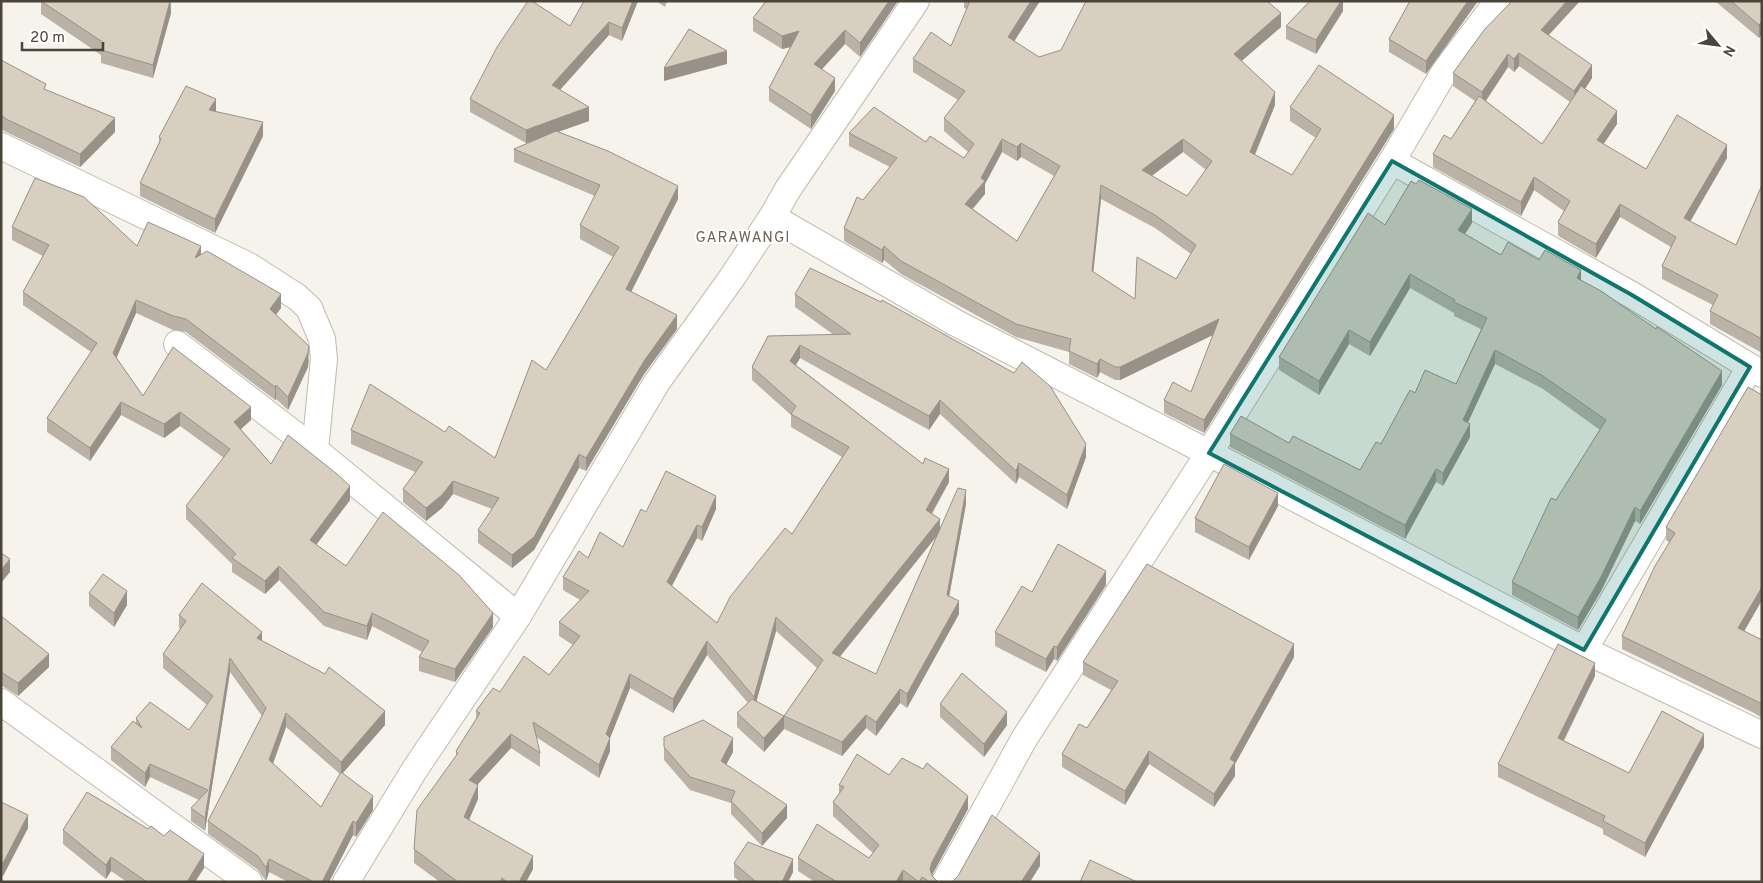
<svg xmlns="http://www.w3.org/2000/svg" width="1763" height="883" font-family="Overpass,sans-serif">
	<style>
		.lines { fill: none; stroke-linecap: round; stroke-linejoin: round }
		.minor-casing { stroke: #c2bbae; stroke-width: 28 }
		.minor { stroke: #fff; stroke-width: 26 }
		.wall { fill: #bab2a6; fill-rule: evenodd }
		.shaded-wall { fill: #979187 }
		.building { fill: #d8cfc1; stroke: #979187; fill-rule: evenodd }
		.marked { fill: #0f766e; fill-opacity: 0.2; stroke: #0f766e; stroke-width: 4; stroke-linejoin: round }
		.labels { text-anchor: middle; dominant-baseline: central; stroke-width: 4; stroke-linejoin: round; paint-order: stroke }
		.quarter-label { font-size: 15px; letter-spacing: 1px; fill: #6e6250; stroke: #fff }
	</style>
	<rect width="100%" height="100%" fill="#f6f3ec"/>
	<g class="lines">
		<g class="minor-casing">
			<g id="minor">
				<path d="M 916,1 L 788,189 L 772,217 L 956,323 L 1209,453 L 1584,650 L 1762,735"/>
				<path d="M 1,146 L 249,266 L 297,297 L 309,308 L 322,339 L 324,359 L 315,450 L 518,616"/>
				<path d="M 1392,161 L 1632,295 L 1762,374"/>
				<path d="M 177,344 L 315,450"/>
				<path d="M 1584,650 L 1750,367"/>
				<path d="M 1,702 L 249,882"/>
				<path d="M 346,882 L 415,769 L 518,616 L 657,382 L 731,279 L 772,217"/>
				<path d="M 945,882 L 1024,739 L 1209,453 L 1392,161 L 1445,71 L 1498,1"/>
			</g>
		</g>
		<use href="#minor" class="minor"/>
	</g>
	<g class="wall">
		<path d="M 41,1 L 171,1 L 171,13 L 153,78 L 101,63 L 101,55 L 41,14 Z"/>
		<path d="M 638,1 L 622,41 L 609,35 L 559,90 L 589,121 L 558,132 L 678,199 L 631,292 L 677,329 L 644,374 L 586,471 L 579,468 L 534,550 L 512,568 L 478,543 L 478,530 L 492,509 L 453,494 L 442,508 L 426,521 L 403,502 L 403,489 L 415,472 L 351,444 L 351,430 L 445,432 L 495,458 L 546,370 L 613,257 L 580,239 L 580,225 L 595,196 L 514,162 L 514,149 L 534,140 L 526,143 L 470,112 L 470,99 L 570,26 Z"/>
		<path d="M 656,1 L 667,1 L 665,7 Z"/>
		<path d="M 766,1 L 898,1 L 860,57 L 845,44 L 821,69 L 835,91 L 811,129 L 769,101 L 769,88 L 791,47 L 782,49 L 753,31 L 753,18 Z"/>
		<path d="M 964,1 L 1040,1 L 1014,41 L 1039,57 L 1281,27 L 1242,61 L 1275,105 L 1255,155 L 1292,175 L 1316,138 L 1290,121 L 1290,107 L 1394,129 L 1204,433 L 1164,413 L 1164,400 L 1191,392 L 1213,335 L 1120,380 L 1115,380 L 1100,372 L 1097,378 L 1069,364 L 1069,352 L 1016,337 L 901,274 L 884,260 L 882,263 L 844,241 L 844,228 L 863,200 L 890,167 L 849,146 L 849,133 L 926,142 L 964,158 L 968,152 L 944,131 L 944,118 L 958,100 L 913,72 L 913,59 L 951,46 L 967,9 L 964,8 ZM 1002,152 L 1017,161 L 1021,157 L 1054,176 L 1017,241 L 973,209 L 985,194 L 985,184 ZM 1183,152 L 1206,170 L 1187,196 L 1152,176 ZM 1101,199 L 1155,228 L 1191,254 L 1176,279 L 1135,299 L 1093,272 Z"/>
		<path d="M 1343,1 L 1343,11 L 1316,54 L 1286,39 L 1286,26 Z"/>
		<path d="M 1410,1 L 1478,1 L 1426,74 L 1389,52 L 1389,39 Z"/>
		<path d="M 1512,1 L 1580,1 L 1549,35 L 1592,78 L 1585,89 L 1617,124 L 1603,144 L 1646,169 L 1727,158 L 1690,222 L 1736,245 L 1762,185 L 1762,353 L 1710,324 L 1710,311 L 1713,305 L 1662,279 L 1662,266 L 1671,247 L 1620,217 L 1596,258 L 1560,237 L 1558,235 L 1558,222 L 1564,211 L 1534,190 L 1521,216 L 1433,167 L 1433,154 L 1451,139 L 1475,101 L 1453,86 L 1453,73 ZM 1519,66 L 1570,102 L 1542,144 L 1486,101 L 1508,67 L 1514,72 Z"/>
		<path d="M 1715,1 L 1762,1 L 1759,38 Z"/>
		<path d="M 1,60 L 46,90 L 115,132 L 80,167 L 6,132 L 1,129 Z"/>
		<path d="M 216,111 L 263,136 L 215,233 L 140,196 L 140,183 L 159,143 L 159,137 Z"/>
		<path d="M 1472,223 L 1465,234 L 1501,255 L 1539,260 L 1581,280 L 1722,385 L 1640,524 L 1635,521 L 1601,591 L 1578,630 L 1512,595 L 1512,582 L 1556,500 L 1600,430 L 1543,389 L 1495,364 L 1468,422 L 1470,437 L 1443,486 L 1436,482 L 1405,539 L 1230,447 L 1230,434 L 1289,443 L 1360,470 L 1381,444 L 1415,393 L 1456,384 L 1481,329 L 1454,316 L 1454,313 L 1410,288 L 1370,356 L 1349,344 L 1319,395 L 1279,370 L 1279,357 L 1385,225 Z"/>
		<path d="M 12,227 L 201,255 L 281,308 L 276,315 L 309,360 L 308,367 L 288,410 L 276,399 L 275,400 L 186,332 L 173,330 L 136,313 L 116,358 L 143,396 L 251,420 L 241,429 L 271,464 L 350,500 L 316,545 L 346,566 L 493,627 L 455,682 L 419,671 L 419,657 L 422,652 L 372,626 L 367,640 L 324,626 L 279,580 L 265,594 L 232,572 L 232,564 L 186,519 L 186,506 L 224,458 L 180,426 L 164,438 L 121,415 L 90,461 L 47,432 L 47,418 L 91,352 L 23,305 L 23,292 L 43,256 L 12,240 Z"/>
		<path d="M 795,294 L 1086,457 L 1067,509 L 1019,477 L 1016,484 L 940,414 L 929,430 L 800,358 L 796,365 L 923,464 L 949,482 L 932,514 L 940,528 L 966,504 L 949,596 L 959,614 L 907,708 L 900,703 L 876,736 L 866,728 L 842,756 L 784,729 L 764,752 L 737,727 L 737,713 L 748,703 L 707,655 L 673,713 L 630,688 L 610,738 L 610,751 L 599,778 L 536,737 L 540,753 L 540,767 L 511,748 L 477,785 L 478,799 L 469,820 L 533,869 L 526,882 L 440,882 L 414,863 L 414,849 L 456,756 L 456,751 L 476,719 L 476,711 L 500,692 L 549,675 L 573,645 L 559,636 L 559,622 L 580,600 L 563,590 L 563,577 L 588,558 L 623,547 L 646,512 L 716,509 L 702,541 L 697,538 L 672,586 L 717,623 L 792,534 L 842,457 L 791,427 L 791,415 L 752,380 L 752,367 L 768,336 L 834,335 L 795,307 ZM 936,537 L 876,674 L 840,657 ZM 776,631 L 817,668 L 784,716 L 756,702 Z"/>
		<path d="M 1762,395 L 1762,600 L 1744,631 L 1762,640 L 1762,718 L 1754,713 L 1622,649 L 1622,636 L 1669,542 L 1666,540 L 1666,527 Z"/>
		<path d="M 1278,506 L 1249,560 L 1195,532 L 1195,518 Z"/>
		<path d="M 1106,585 L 1057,661 L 1054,659 L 1046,672 L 995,646 L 995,632 L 1032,592 Z"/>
		<path d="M 89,593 L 127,605 L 114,627 L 89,606 Z"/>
		<path d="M 179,615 L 262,641 L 385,725 L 342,774 L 373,810 L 356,837 L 353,835 L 329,882 L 288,882 L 269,872 L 266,881 L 258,870 L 208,834 L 208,821 L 262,716 L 230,672 L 205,831 L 191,821 L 191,808 L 199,800 L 150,777 L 145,787 L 111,760 L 111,747 L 136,723 L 136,718 L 189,730 L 207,705 L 163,668 L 163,654 L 180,629 L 179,628 ZM 286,727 L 340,774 L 321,807 L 273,764 Z"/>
		<path d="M 1,616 L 49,667 L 18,696 L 1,685 Z"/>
		<path d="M 1294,657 L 1235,764 L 1235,776 L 1214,807 L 1149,764 L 1125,805 L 1062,767 L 1062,754 L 1087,728 L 1111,690 L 1083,675 L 1083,662 Z"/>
		<path d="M 1595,676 L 1564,741 L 1629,773 L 1704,747 L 1645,857 L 1603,834 L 1603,829 L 1498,777 L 1498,764 Z"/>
		<path d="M 940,704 L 1007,725 L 984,757 L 940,717 Z"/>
		<path d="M 664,737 L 733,752 L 726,765 L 787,818 L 762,846 L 731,814 L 731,803 L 690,790 L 664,760 Z"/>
		<path d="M 889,775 L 968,809 L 932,875 L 938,882 L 815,882 L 798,871 L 798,858 L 869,858 L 873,853 L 833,816 L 833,802 L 839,793 L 839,785 Z"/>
		<path d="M 1,802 L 28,828 L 3,876 L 1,875 Z"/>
		<path d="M 63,830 L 204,868 L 195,882 L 127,882 L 111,871 L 106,879 L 63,844 Z"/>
		<path d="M 734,863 L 793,872 L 788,882 L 740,882 L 734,877 Z"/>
	</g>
	<g class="shaded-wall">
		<path d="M 170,1 L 171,13 L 153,78 L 153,65 Z"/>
		<path d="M 633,1 L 638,1 L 622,41 L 622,28 Z"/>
		<path d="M 889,1 L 898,1 L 860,57 L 860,43 Z"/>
		<path d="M 1031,1 L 1040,1 L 1008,51 L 1008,37 Z"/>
		<path d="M 1341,1 L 1343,1 L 1343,11 L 1316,54 L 1316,40 Z"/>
		<path d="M 1468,1 L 1478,1 L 1426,74 L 1426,61 Z"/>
		<path d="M 1567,1 L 1580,1 L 1541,43 L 1541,30 Z"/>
		<path d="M 1281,13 L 1281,27 L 1234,67 L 1234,54 Z"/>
		<path d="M 1762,21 L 1762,35 L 1759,38 L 1759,25 Z"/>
		<path d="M 609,22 L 609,35 L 552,99 L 552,85 Z"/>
		<path d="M 845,30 L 845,44 L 814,78 L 814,64 Z"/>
		<path d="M 799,31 L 799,45 L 782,49 L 782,36 Z"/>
		<path d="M 727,51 L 727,64 L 664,81 L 664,68 Z"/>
		<path d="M 1519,53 L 1519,66 L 1514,72 L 1514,59 Z"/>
		<path d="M 1508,54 L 1508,67 L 1482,106 L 1482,92 Z"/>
		<path d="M 1592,65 L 1592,78 L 1574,105 L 1574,91 Z"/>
		<path d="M 835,78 L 835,91 L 811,129 L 811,115 Z"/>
		<path d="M 1275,92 L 1275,105 L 1250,166 L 1250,152 Z"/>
		<path d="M 216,99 L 216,112 L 209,110 Z"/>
		<path d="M 589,107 L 589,121 L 526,143 L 526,130 Z"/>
		<path d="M 1617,111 L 1617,124 L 1597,154 L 1597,140 Z"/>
		<path d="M 1394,115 L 1394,129 L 1204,433 L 1204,420 Z"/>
		<path d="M 115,118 L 115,132 L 80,167 L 80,154 Z"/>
		<path d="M 263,122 L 263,136 L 215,233 L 215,219 Z"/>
		<path d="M 1002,139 L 1002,152 L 985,184 L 985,194 L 965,217 L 965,204 L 981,178 Z"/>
		<path d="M 1183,139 L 1183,152 L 1142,183 L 1142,170 Z"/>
		<path d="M 1021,143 L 1021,157 L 1017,161 L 1017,147 Z"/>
		<path d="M 1727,145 L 1727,158 L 1684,232 L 1684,218 Z"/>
		<path d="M 1534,177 L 1534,190 L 1521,216 L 1521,202 Z"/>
		<path d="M 1101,185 L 1101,199 L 1092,285 L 1092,271 Z"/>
		<path d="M 678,186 L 678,199 L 626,302 L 626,289 Z"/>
		<path d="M 1620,204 L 1620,217 L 1596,258 L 1596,244 Z"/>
		<path d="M 1472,209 L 1472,223 L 1458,244 L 1458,230 Z"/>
		<path d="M 201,246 L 201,260 L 195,258 Z"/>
		<path d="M 884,246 L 884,260 L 882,263 L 882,250 Z"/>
		<path d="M 1581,270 L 1581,284 L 1577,278 Z"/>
		<path d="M 1410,274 L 1410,288 L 1370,356 L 1370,342 Z"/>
		<path d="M 281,294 L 281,308 L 270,322 L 270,309 Z"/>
		<path d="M 136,300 L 136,313 L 113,366 L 113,353 Z"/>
		<path d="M 677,315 L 677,329 L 644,374 L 586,471 L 586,458 L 644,361 Z"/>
		<path d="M 1219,319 L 1219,332 L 1120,380 L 1120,367 Z"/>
		<path d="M 1349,330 L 1349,344 L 1319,395 L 1319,381 Z"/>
		<path d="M 800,345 L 800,358 L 790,374 L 790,361 Z"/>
		<path d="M 309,346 L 308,367 L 288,410 L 288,397 Z"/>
		<path d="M 1495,350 L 1495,364 L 1463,433 L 1463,420 Z"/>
		<path d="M 1100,359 L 1100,372 L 1097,378 L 1097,364 Z"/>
		<path d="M 1722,371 L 1722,385 L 1640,524 L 1640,511 Z"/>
		<path d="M 276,385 L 276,399 L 275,400 L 275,387 Z"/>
		<path d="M 940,400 L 940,414 L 929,430 L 929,416 Z"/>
		<path d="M 121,402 L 121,415 L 90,461 L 90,448 Z"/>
		<path d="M 251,407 L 251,420 L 234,435 L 234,422 Z"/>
		<path d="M 180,412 L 180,426 L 164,438 L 164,424 Z"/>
		<path d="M 1470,424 L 1470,437 L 1443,486 L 1443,473 Z"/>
		<path d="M 1086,444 L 1086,457 L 1067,509 L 1067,495 Z"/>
		<path d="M 579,454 L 579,468 L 534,550 L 512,568 L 512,555 Z"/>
		<path d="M 1019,463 L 1019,477 L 1016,484 L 1016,471 Z"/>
		<path d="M 949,469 L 949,482 L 926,523 L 926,510 Z"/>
		<path d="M 1436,469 L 1436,482 L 1405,539 L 1405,525 Z"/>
		<path d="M 453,481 L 453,494 L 442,508 L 426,521 L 426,508 Z"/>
		<path d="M 350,486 L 350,500 L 310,553 L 310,540 Z"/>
		<path d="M 966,490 L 966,504 L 947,608 L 947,595 Z"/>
		<path d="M 1278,493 L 1278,506 L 1249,560 L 1249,547 Z"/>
		<path d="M 716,496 L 716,509 L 702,541 L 702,527 Z"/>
		<path d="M 1635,507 L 1635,521 L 1601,591 L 1578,630 L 1578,617 Z"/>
		<path d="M 940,519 L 940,532 L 832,666 L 832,653 Z"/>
		<path d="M 697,525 L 697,538 L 667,595 L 667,582 Z"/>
		<path d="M 10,559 L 10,572 L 1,583 L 1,570 Z"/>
		<path d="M 279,566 L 279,580 L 265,594 L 265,581 Z"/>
		<path d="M 1106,571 L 1106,585 L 1057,661 L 1057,647 Z"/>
		<path d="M 1762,587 L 1762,600 L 1738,642 L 1738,628 Z"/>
		<path d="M 127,591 L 127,605 L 114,627 L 114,613 Z"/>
		<path d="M 959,601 L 959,614 L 907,708 L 907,694 Z"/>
		<path d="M 372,613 L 372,626 L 367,640 L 367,626 Z"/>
		<path d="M 493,613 L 493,627 L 455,682 L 455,669 Z"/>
		<path d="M 776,617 L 776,631 L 754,710 L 754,697 Z"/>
		<path d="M 262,632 L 262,645 L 257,638 Z"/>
		<path d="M 707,641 L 707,655 L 673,713 L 673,699 Z"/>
		<path d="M 1294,644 L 1294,657 L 1235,764 L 1235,776 L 1214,807 L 1214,794 L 1230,759 Z"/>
		<path d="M 1054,646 L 1054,659 L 1046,672 L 1046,659 Z"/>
		<path d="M 49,654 L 49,667 L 18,696 L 18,683 Z"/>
		<path d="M 230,658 L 230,672 L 205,831 L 205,818 Z"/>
		<path d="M 1595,663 L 1595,676 L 1558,751 L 1558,738 Z"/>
		<path d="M 630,674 L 630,688 L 606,748 L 606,734 Z"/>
		<path d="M 900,689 L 900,703 L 876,736 L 876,722 Z"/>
		<path d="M 385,711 L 385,725 L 341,775 L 341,762 Z"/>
		<path d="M 1007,712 L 1007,725 L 984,757 L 984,744 Z"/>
		<path d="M 286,713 L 286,727 L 269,774 L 269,760 Z"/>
		<path d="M 866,715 L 866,728 L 842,756 L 842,742 Z"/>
		<path d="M 784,716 L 784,729 L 764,752 L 764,738 Z"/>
		<path d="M 511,734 L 511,748 L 469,794 L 469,780 Z"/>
		<path d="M 1704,734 L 1704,747 L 1645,857 L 1645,843 Z"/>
		<path d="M 610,738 L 610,751 L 599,778 L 599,765 Z"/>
		<path d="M 733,738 L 733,752 L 721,774 L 721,761 Z"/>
		<path d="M 1149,751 L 1149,764 L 1125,805 L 1125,791 Z"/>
		<path d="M 150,764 L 150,777 L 145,787 L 145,773 Z"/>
		<path d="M 478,785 L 478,799 L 464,831 L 464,817 Z"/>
		<path d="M 373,796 L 373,810 L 356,837 L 356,823 Z"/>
		<path d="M 968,796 L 968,809 L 932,875 L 930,869 L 932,862 Z"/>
		<path d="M 787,805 L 787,818 L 762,846 L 762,833 Z"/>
		<path d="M 28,815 L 28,828 L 3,876 L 3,863 Z"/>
		<path d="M 353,821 L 353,835 L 329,882 L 322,882 Z"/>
		<path d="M 1040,853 L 1040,866 L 1030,882 L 1021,882 Z"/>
		<path d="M 204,854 L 204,868 L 195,882 L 187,882 Z"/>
		<path d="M 533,856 L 533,869 L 526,882 L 519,882 Z"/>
		<path d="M 111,857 L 111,871 L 106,879 L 106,865 Z"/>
		<path d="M 269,859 L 269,872 L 266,881 L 266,868 Z"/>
		<path d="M 793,859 L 793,872 L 788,882 L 782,882 Z"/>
		<path d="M 903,870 L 903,882 L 896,882 Z"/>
	</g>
	<g class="building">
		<path d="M 41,1 L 170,1 L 153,65 L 101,50 L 104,43 Z"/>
		<path d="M 528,1 L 532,1 L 570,26 L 584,1 L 633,1 L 622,28 L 609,22 L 552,85 L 589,107 L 526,130 L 470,99 L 497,47 Z"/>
		<path d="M 766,1 L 889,1 L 860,43 L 845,30 L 814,64 L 835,78 L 811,115 L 769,88 L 799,31 L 782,36 L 753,18 Z"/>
		<path d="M 970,1 L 1031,1 L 1008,37 L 1039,57 L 1061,50 L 1086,1 L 1267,1 L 1281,13 L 1234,54 L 1275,92 L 1250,152 L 1292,175 L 1321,129 L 1290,107 L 1319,65 L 1394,115 L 1204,420 L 1164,400 L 1173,382 L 1191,392 L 1219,319 L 1120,367 L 1115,367 L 1100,359 L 1097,364 L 1069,351 L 1071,339 L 1016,324 L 901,261 L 884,246 L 882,250 L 844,228 L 857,197 L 863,200 L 897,158 L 849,133 L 874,107 L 926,142 L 930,136 L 964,158 L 974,144 L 944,118 L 965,91 L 913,59 L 931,32 L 951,46 ZM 1002,139 L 1017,147 L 1021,143 L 1060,166 L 1017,241 L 965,204 L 985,181 L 981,178 ZM 1183,139 L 1212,161 L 1187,196 L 1142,170 ZM 1101,185 L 1155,215 L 1196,245 L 1176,279 L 1137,257 L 1135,299 L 1092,271 Z"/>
		<path d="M 1310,1 L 1341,1 L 1316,40 L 1286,26 Z"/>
		<path d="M 1410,1 L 1468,1 L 1426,61 L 1389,39 Z"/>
		<path d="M 1512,1 L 1567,1 L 1541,30 L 1592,65 L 1574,91 L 1519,53 L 1514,59 L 1508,54 L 1482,92 L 1453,73 L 1484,30 Z"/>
		<path d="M 1731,1 L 1762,1 L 1762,21 L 1759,25 Z"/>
		<path d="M 689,29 L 727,51 L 664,68 Z"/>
		<path d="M 1,60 L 46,84 L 44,89 L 115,118 L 80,154 L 6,119 L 1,115 Z"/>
		<path d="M 186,86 L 216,99 L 209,110 L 263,122 L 215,219 L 140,183 L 161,139 L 159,137 Z"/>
		<path d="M 1581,86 L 1617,111 L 1597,140 L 1646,169 L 1677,115 L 1727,145 L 1684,218 L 1736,245 L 1762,185 L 1762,339 L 1710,311 L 1718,295 L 1662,266 L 1676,237 L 1620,204 L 1596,244 L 1560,224 L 1558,222 L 1570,201 L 1534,177 L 1521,202 L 1433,154 L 1444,135 L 1451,139 L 1479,96 L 1542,144 Z"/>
		<path d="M 556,131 L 608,151 L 678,186 L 626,289 L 677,315 L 644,361 L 586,458 L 579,454 L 534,537 L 512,555 L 478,530 L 499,498 L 453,481 L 442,495 L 426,508 L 403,489 L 423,462 L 351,430 L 370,384 L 445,432 L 449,426 L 495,458 L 532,360 L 546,370 L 619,247 L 580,225 L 600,185 L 514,149 Z"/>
		<path d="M 35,178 L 84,197 L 137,246 L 148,222 L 201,246 L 195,258 L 207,251 L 281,294 L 270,309 L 309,346 L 308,353 L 288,397 L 276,385 L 275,387 L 186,319 L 173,316 L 136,300 L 113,353 L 143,396 L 173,347 L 251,407 L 234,422 L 271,464 L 288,435 L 337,474 L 350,486 L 310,540 L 346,566 L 383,512 L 459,575 L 493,613 L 455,669 L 419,657 L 429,641 L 372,613 L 367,626 L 324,612 L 279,566 L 265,581 L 232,558 L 236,554 L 186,506 L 230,449 L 180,412 L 164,424 L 121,402 L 90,448 L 47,418 L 97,343 L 23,292 L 49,245 L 12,227 Z"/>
		<path d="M 1419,180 L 1472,209 L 1458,230 L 1501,255 L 1508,242 L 1539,260 L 1545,250 L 1581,270 L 1577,278 L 1601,291 L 1656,329 L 1657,327 L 1722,371 L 1640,511 L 1635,507 L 1601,577 L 1578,617 L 1512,582 L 1551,498 L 1556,500 L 1606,420 L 1543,376 L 1495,350 L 1463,420 L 1470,424 L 1443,473 L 1436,469 L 1405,525 L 1230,434 L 1241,416 L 1289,443 L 1293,436 L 1360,470 L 1376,442 L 1381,444 L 1410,390 L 1415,393 L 1425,370 L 1456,384 L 1487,318 L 1454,302 L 1455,300 L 1410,274 L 1370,342 L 1349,330 L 1319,381 L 1279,357 L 1368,213 L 1385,225 L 1411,181 L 1416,184 Z"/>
		<path d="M 810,268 L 881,302 L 882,300 L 1014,373 L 1022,362 L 1050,386 L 1086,444 L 1067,495 L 1019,463 L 1016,471 L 940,400 L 929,416 L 800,345 L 790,361 L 923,464 L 925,458 L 949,469 L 926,510 L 940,519 L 832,653 L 876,674 L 958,488 L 966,490 L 947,595 L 959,601 L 907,694 L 900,689 L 876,722 L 866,715 L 842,742 L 784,716 L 823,660 L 776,617 L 754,697 L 707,641 L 673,699 L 630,674 L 606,734 L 610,738 L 599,765 L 533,722 L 540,753 L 511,734 L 469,780 L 478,785 L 464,817 L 533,856 L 519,882 L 507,882 L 502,878 L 500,882 L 458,882 L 414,849 L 417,810 L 458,753 L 456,751 L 480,713 L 476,711 L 493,688 L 500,692 L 524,656 L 549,675 L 580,636 L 559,622 L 589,591 L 563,577 L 579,551 L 588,558 L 600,532 L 623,547 L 641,509 L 646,512 L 666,471 L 716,496 L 702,527 L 697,525 L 667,582 L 717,623 L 730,597 L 785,528 L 792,534 L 849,447 L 791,414 L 796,406 L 752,367 L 768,336 L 851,334 L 795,294 Z"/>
		<path d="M 1748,387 L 1762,395 L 1762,587 L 1738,628 L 1762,640 L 1762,704 L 1754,700 L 1622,636 L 1655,566 L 1675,533 L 1666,527 Z"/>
		<path d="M 1224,464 L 1278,493 L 1249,547 L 1195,518 Z"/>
		<path d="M 1058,544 L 1106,571 L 1057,647 L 1054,646 L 1046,659 L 995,632 L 1022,586 L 1032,592 Z"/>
		<path d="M 1,553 L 10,559 L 1,570 Z"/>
		<path d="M 1147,564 L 1294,644 L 1230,759 L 1235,762 L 1214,794 L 1149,751 L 1125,791 L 1062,754 L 1079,724 L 1087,728 L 1118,681 L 1083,662 Z"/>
		<path d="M 103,574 L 127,591 L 114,613 L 89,593 Z"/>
		<path d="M 202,583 L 262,632 L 257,638 L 325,674 L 329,667 L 385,711 L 341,762 L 286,713 L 269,760 L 321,807 L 341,772 L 373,796 L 356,823 L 353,821 L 322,882 L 314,882 L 269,859 L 266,868 L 258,856 L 208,821 L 266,708 L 230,658 L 205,818 L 191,808 L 208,790 L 150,764 L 145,773 L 111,747 L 133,721 L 142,728 L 136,718 L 150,702 L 189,730 L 213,696 L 163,654 L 186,621 L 179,615 Z"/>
		<path d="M 1,616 L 49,654 L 18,683 L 1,672 Z"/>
		<path d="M 1558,644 L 1595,663 L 1558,738 L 1629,773 L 1662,711 L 1704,734 L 1645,843 L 1603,821 L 1605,816 L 1498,764 Z"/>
		<path d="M 962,673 L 1007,712 L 984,744 L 940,704 Z"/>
		<path d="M 752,699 L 784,716 L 764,738 L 737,713 Z"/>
		<path d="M 703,720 L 733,738 L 721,761 L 787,805 L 762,833 L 731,801 L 735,791 L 690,777 L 664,747 L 664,737 Z"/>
		<path d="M 857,754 L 889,775 L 902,758 L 923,769 L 927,763 L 968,796 L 932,862 L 930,869 L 932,876 L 938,882 L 930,882 L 922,877 L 919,882 L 903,870 L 896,882 L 837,882 L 798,858 L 817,824 L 869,858 L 879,845 L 833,802 L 844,787 L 839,785 Z"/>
		<path d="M 87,792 L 148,829 L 151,826 L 164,836 L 170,830 L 204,854 L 187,882 L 147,882 L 111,857 L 106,865 L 63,830 Z"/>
		<path d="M 1,802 L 28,815 L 3,863 L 1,862 Z"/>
		<path d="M 992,815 L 1040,853 L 1021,882 L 952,882 L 958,876 Z"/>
		<path d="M 748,842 L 793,859 L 782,882 L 756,882 L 734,863 Z"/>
		<path d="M 1090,860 L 1137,882 L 1080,882 Z"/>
	</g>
	<path class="marked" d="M 1392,161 L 1632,295 L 1750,367 L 1584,650 L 1209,453 Z"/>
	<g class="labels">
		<g class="quarter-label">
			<text x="743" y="238">GARAWANGI</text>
		</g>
	</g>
	<rect width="1763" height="883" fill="none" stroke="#4b4439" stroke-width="5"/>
	<g transform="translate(1718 45) rotate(119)" stroke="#ffffff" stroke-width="4" paint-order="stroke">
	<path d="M0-4L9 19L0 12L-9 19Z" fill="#4b4439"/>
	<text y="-8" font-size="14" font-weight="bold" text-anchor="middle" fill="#4b4439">N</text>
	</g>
	<path d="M22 42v8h81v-8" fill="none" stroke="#4b4439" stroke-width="2.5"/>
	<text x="30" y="42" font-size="15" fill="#4b4439" stroke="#ffffff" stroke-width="4" paint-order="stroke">20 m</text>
</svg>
